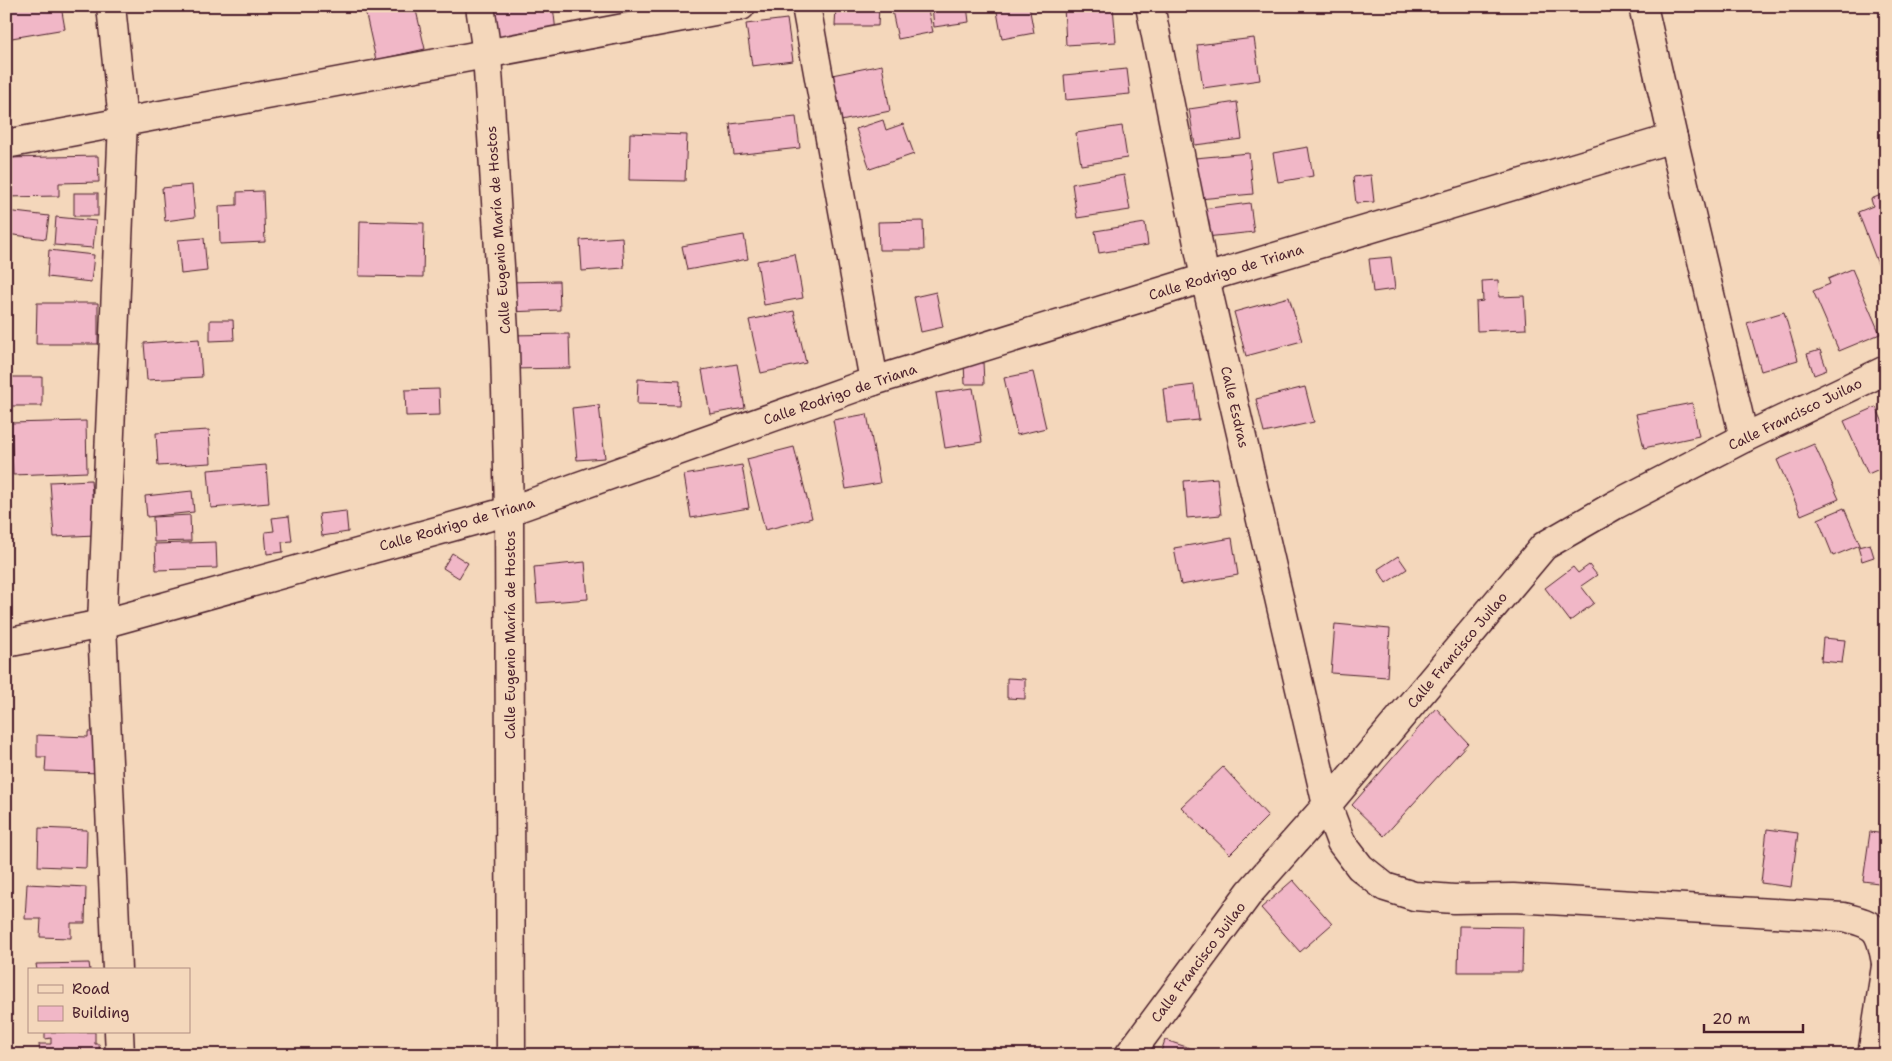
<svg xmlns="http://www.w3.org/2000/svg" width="1892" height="1061" font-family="'Shantell Sans',sans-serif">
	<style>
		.building { fill: #f1b7c7; stroke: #4a1f2b }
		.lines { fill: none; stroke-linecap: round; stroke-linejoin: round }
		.minor-casing { stroke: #4a1f2b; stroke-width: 31 }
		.minor { stroke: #f4d7bb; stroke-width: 28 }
		.labels { text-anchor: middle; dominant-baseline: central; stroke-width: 4.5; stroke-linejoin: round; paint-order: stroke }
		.street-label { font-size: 14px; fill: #4a1f2b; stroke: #f4d7bb }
	</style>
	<rect width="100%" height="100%" fill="#f4d7bb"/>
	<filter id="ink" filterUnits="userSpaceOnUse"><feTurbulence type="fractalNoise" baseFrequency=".02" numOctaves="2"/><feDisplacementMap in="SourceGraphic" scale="10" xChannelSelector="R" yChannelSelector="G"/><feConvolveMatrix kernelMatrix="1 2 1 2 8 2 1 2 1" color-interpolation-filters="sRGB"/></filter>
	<g filter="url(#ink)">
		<g class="building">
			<path d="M 6,6 L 61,6 L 65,29 L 6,39 Z"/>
			<path d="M 364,6 L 415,6 L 425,49 L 376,60 Z"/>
			<path d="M 492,6 L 553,6 L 556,32 L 496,39 Z"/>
			<path d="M 836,6 L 879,6 L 878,26 L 835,26 Z"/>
			<path d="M 891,6 L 927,6 L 933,32 L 898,39 Z"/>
			<path d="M 932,6 L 967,6 L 969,22 L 934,27 Z"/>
			<path d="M 996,6 L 1029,6 L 1034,33 L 1002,39 Z"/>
			<path d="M 1064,6 L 1113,6 L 1116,42 L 1066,45 Z"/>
			<path d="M 787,19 L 793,61 L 752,66 L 746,24 Z"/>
			<path d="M 1254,38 L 1260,80 L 1203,88 L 1197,45 Z"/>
			<path d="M 882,65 L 890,111 L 841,121 L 832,75 Z"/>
			<path d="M 1127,69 L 1130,94 L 1066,100 L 1064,75 Z"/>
			<path d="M 1237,102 L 1242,139 L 1195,145 L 1189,109 Z"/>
			<path d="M 796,117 L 800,148 L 734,155 L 730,124 Z"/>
			<path d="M 883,120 L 886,130 L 903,124 L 914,154 L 870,169 L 856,129 Z"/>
			<path d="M 1122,126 L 1127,158 L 1081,165 L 1076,133 Z"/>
			<path d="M 630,133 L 687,135 L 685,181 L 629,180 Z"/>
			<path d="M 1308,147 L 1313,176 L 1278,182 L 1273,153 Z"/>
			<path d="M 1249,153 L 1253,194 L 1199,199 L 1195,158 Z"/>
			<path d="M 98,156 L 99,182 L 59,183 L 59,196 L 6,197 L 6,158 Z"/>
			<path d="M 1124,175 L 1130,210 L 1077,218 L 1072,184 Z"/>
			<path d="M 1371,175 L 1374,202 L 1356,203 L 1353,177 Z"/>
			<path d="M 192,185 L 195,217 L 165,221 L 162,188 Z"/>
			<path d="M 263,191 L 265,242 L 220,244 L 219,206 L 237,205 L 237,192 Z"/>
			<rect x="74" y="193" width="24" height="23"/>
			<path d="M 1886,193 L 1886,264 L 1879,267 L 1858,212 L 1873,206 L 1871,199 Z"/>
			<path d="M 1250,203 L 1254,232 L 1206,237 L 1202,209 Z"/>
			<path d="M 6,211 L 49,216 L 46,239 L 6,234 Z"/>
			<path d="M 56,217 L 96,221 L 93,248 L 54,245 Z"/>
			<path d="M 360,221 L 424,223 L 423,277 L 359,276 Z"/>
			<path d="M 923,221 L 924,250 L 879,250 L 878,222 Z"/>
			<path d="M 1145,223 L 1148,245 L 1099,253 L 1095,231 Z"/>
			<path d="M 744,235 L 748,259 L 687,270 L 682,246 Z"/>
			<path d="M 622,237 L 624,268 L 582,271 L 580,240 Z"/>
			<path d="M 204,238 L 207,271 L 181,274 L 178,240 Z"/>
			<path d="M 49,250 L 94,255 L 91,282 L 47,277 Z"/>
			<path d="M 795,254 L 803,298 L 764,305 L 757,261 Z"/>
			<path d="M 1391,257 L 1395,289 L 1373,292 L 1369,259 Z"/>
			<path d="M 1852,269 L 1880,334 L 1839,351 L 1813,291 L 1830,284 L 1828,279 Z"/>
			<path d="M 1498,280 L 1499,297 L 1524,296 L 1526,329 L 1477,331 L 1476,302 L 1483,301 L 1482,281 Z"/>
			<path d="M 559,281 L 560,310 L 508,312 L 507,282 Z"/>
			<path d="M 936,292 L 943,327 L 921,332 L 914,297 Z"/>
			<path d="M 1289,297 L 1302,341 L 1246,356 L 1234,312 Z"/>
			<path d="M 37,303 L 98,303 L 98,344 L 36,344 Z"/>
			<path d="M 794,311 L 806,363 L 761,373 L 749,320 Z"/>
			<path d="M 1784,312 L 1798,360 L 1761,371 L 1747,323 Z"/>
			<path d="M 210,320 L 233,320 L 234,340 L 210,341 Z"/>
			<path d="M 569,334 L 570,368 L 511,369 L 511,335 Z"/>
			<path d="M 199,339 L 202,377 L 147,380 L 144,343 Z"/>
			<path d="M 1820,350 L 1827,370 L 1814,375 L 1807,354 Z"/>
			<path d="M 983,362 L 984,384 L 965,384 L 964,363 Z"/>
			<path d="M 737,364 L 745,408 L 710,414 L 702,370 Z"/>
			<path d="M 1033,372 L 1046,428 L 1017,435 L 1004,378 Z"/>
			<rect x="6" y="377" width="36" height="29"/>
			<path d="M 638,379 L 680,381 L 679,405 L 637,404 Z"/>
			<path d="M 1194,385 L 1199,420 L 1167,423 L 1163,389 Z"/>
			<path d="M 1305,387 L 1314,422 L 1264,433 L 1256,399 Z"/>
			<path d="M 973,388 L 982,442 L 945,448 L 936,393 Z"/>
			<path d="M 439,389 L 440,415 L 406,416 L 405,390 Z"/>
			<path d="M 1692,403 L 1699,436 L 1644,448 L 1636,414 Z"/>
			<path d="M 599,405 L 605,458 L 577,460 L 572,408 Z"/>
			<path d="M 1876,407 L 1886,429 L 1886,466 L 1868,474 L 1844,421 Z"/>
			<path d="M 867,414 L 880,483 L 846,489 L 833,420 Z"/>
			<path d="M 86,421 L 87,472 L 13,475 L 11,423 Z"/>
			<path d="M 209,430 L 211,463 L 158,466 L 156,433 Z"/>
			<path d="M 1814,444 L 1839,499 L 1801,515 L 1777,460 Z"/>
			<path d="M 794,447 L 812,518 L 765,530 L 747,459 Z"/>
			<path d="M 266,465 L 269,503 L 211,508 L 208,470 Z"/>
			<path d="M 742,465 L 749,508 L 691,518 L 684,475 Z"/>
			<path d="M 1886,473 L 1886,485 L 1883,486 L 1880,475 Z"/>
			<path d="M 1217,478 L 1221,515 L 1187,518 L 1184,481 Z"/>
			<path d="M 91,480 L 95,535 L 54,537 L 50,482 Z"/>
			<path d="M 192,491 L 194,512 L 147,517 L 145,496 Z"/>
			<path d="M 1844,508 L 1860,545 L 1833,556 L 1818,519 Z"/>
			<path d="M 346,511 L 348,532 L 322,536 L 319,514 Z"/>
			<path d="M 190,515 L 191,541 L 154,542 L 153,517 Z"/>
			<path d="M 289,516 L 292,541 L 282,542 L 283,552 L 267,554 L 265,532 L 274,531 L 272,518 Z"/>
			<path d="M 1232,538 L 1238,575 L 1181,585 L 1174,548 Z"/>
			<path d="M 216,542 L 217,568 L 156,570 L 155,544 Z"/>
			<path d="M 1870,544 L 1874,557 L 1862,561 L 1858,547 Z"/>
			<path d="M 452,553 L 468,563 L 459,578 L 443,568 Z"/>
			<path d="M 1398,556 L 1407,569 L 1386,583 L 1378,569 Z"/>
			<path d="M 585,562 L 588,599 L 537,603 L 534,567 Z"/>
			<path d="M 1589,565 L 1597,575 L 1581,586 L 1594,603 L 1570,621 L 1545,588 L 1573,567 L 1578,573 Z"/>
			<path d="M 1335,624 L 1390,629 L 1387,677 L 1331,673 Z"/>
			<path d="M 1823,638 L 1845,640 L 1842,663 L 1821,661 Z"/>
			<path d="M 1007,678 L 1025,679 L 1025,699 L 1007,698 Z"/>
			<path d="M 1436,708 L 1468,743 L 1384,836 L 1352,805 Z"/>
			<path d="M 88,732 L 100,732 L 99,773 L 45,771 L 46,757 L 37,757 L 37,735 L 88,737 Z"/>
			<path d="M 1223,767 L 1268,816 L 1230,854 L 1181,807 Z"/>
			<path d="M 39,828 L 87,830 L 86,868 L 38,866 Z"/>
			<path d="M 1767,829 L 1798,833 L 1791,887 L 1761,883 Z"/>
			<path d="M 1870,832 L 1886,834 L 1886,884 L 1863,881 Z"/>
			<path d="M 1293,880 L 1332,924 L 1300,952 L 1261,908 Z"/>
			<path d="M 27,884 L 86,887 L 85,923 L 71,923 L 71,938 L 40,937 L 41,919 L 25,919 Z"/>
			<path d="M 1459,926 L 1523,927 L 1522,972 L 1458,972 Z"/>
			<path d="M 89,963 L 90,970 L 37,970 L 36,964 Z"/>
			<path d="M 45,1032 L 95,1032 L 95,1044 L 99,1044 L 100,1055 L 40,1055 L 39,1044 L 51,1044 L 51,1038 L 45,1039 Z"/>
			<path d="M 1165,1040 L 1211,1055 L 1160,1055 Z"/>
			<path d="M 994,1047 L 1015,1055 L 992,1055 Z"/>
		</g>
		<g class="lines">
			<g class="minor-casing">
				<g id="minor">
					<path d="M 111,6 L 123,121 L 102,624 L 117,970"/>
					<path d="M 480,6 L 487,54 L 505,348 L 509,511 L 511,1055"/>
					<path d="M 806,6 L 874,381"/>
					<path d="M 1150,6 L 1205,278 L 1327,805 L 1341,842 L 1360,867 L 1385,887 L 1414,896 L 1454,899 L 1513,898 L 1844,917 C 1877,925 1880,929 1886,963"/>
					<path d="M 1643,6 L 1673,138 L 1744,438"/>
					<path d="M 6,144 L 741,6"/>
					<path d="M 6,643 L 102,624 L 509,511 L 874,381 L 1205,278 L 1673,138"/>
					<path d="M 119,1032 L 120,1055"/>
					<path d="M 1129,1055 L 1250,892 L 1327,805 L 1544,546 L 1615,505 L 1744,438 L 1886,370"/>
					<path d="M 1872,1055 L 1886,966"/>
				</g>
			</g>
			<use href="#minor" class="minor"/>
		</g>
	</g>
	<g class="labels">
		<g class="street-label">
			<text transform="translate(498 230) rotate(-94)">Calle Eugenio María de Hostos</text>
			<text transform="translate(1226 272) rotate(-17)">Calle Rodrigo de Triana</text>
			<text transform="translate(840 394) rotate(-19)">Calle Rodrigo de Triana</text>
			<text transform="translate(1235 407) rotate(77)">Calle Esdras</text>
			<text transform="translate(1795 414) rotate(-26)">Calle Francisco Juilao</text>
			<text transform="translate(457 524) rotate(-16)">Calle Rodrigo de Triana</text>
			<text transform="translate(510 635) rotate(-90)">Calle Eugenio María de Hostos</text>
			<text transform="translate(1457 650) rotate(-50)">Calle Francisco Juilao</text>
			<text transform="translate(1198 962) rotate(-53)">Calle Francisco Juilao</text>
		</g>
	</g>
	<rect width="1892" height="1061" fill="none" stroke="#f4d7bb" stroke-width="25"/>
	<rect x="12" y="12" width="1867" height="1036" fill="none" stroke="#4a1f2b" stroke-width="2" filter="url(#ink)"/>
	<rect x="28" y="968" width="162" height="65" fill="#f4d7bb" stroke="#b08d81"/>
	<rect x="38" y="985" width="25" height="8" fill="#f4d7bb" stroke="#b08d81"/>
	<text x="72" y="994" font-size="15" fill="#4a1f2b">Road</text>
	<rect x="38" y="1006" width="25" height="15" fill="#f1b7c7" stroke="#b08d81"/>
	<text x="72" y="1018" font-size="15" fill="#4a1f2b">Building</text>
	<path d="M1704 1024v8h99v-8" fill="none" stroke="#4a1f2b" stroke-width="2.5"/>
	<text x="1712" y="1024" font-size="15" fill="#4a1f2b" stroke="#f4d7bb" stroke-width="4" paint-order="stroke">20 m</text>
</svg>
